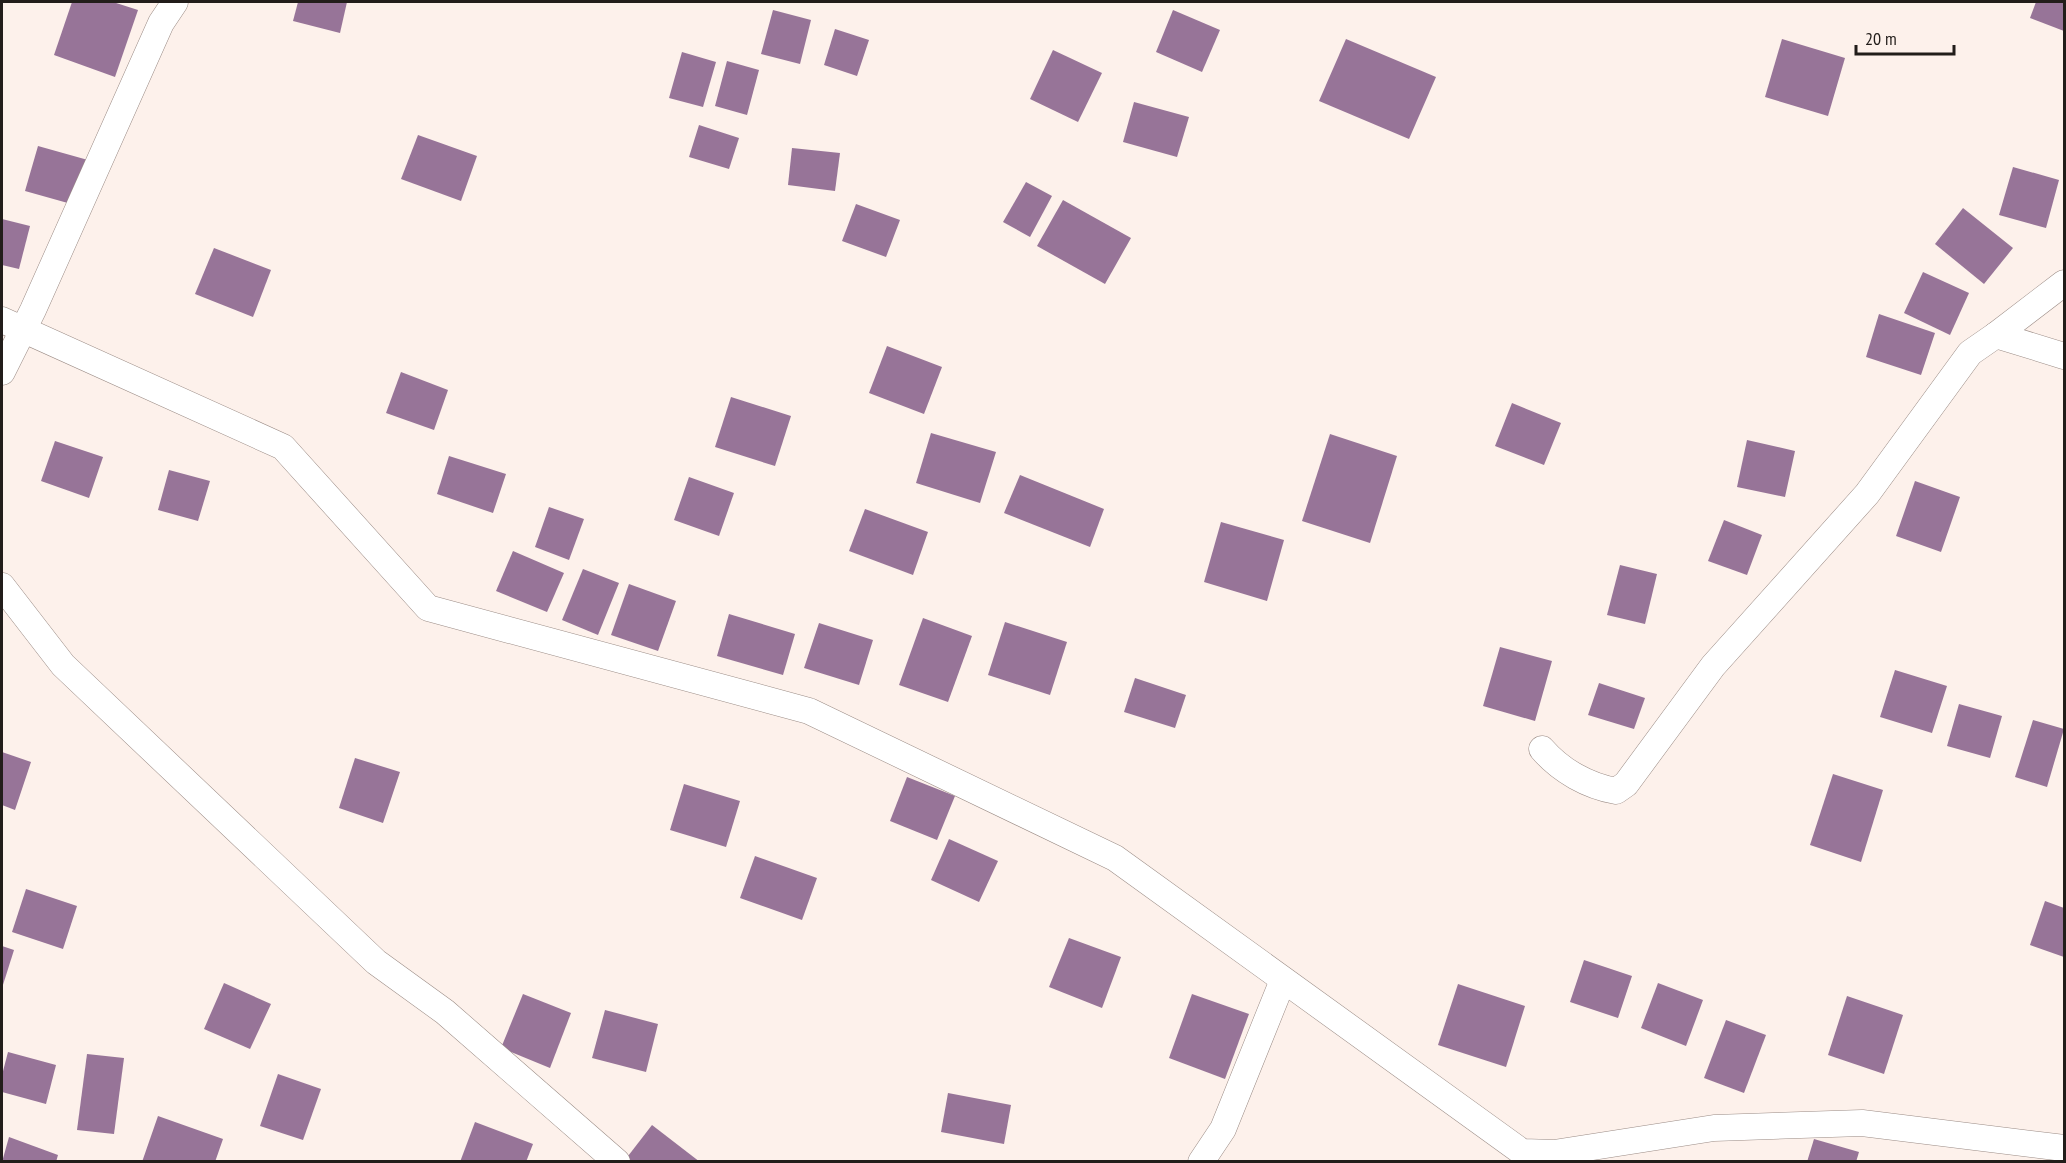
<svg xmlns="http://www.w3.org/2000/svg" width="2066" height="1163" font-family="'PT Sans Narrow',sans-serif">
	<style>
		.building { fill: #977498 }
		.lines { fill: none; stroke-linecap: round; stroke-linejoin: round }
		.street-casing { stroke: #9b8c86; stroke-width: 27 }
		.street { stroke: #fff; stroke-width: 26 }
	</style>
	<rect width="100%" height="100%" fill="#fdf1eb"/>
	<g class="building">
		<path d="M 72,2 L 113,2 L 138,10 L 115,77 L 54,55 Z"/>
		<path d="M 298,2 L 347,2 L 340,33 L 293,21 Z"/>
		<path d="M 2036,2 L 2064,2 L 2064,31 L 2030,18 Z"/>
		<path d="M 773,10 L 811,20 L 800,64 L 761,54 Z"/>
		<path d="M 1173,10 L 1220,30 L 1202,72 L 1156,52 Z"/>
		<path d="M 835,29 L 869,40 L 857,76 L 824,65 Z"/>
		<path d="M 1346,39 L 1436,77 L 1409,139 L 1319,101 Z"/>
		<path d="M 1782,39 L 1845,58 L 1828,116 L 1765,97 Z"/>
		<path d="M 1053,50 L 1102,73 L 1078,122 L 1030,99 Z"/>
		<path d="M 682,52 L 716,62 L 703,107 L 669,98 Z"/>
		<path d="M 727,61 L 759,70 L 747,115 L 715,106 Z"/>
		<path d="M 1134,102 L 1189,117 L 1177,157 L 1123,142 Z"/>
		<path d="M 699,125 L 739,138 L 729,169 L 689,157 Z"/>
		<path d="M 418,135 L 477,156 L 461,201 L 401,179 Z"/>
		<path d="M 38,146 L 95,162 L 82,207 L 25,191 Z"/>
		<path d="M 792,148 L 840,153 L 835,191 L 788,185 Z"/>
		<path d="M 2013,167 L 2059,180 L 2046,228 L 1999,215 Z"/>
		<path d="M 1026,182 L 1052,196 L 1030,237 L 1003,222 Z"/>
		<path d="M 1063,200 L 1131,238 L 1105,284 L 1037,246 Z"/>
		<path d="M 856,204 L 900,220 L 886,257 L 842,241 Z"/>
		<path d="M 1963,208 L 2013,248 L 1984,284 L 1935,244 Z"/>
		<path d="M 2,219 L 30,226 L 19,269 L 2,265 Z"/>
		<path d="M 214,248 L 271,270 L 253,317 L 195,294 Z"/>
		<path d="M 1923,272 L 1969,293 L 1950,335 L 1904,313 Z"/>
		<path d="M 1879,314 L 1935,333 L 1921,375 L 1866,357 Z"/>
		<path d="M 887,346 L 942,367 L 924,414 L 869,393 Z"/>
		<path d="M 401,372 L 448,390 L 434,430 L 386,413 Z"/>
		<path d="M 731,397 L 791,416 L 775,466 L 715,447 Z"/>
		<path d="M 1512,403 L 1561,423 L 1544,465 L 1495,446 Z"/>
		<path d="M 931,433 L 996,452 L 980,503 L 916,483 Z"/>
		<path d="M 1330,434 L 1397,456 L 1370,543 L 1302,521 Z"/>
		<path d="M 1747,440 L 1795,451 L 1785,497 L 1737,487 Z"/>
		<path d="M 55,441 L 103,457 L 89,498 L 41,481 Z"/>
		<path d="M 449,456 L 506,474 L 493,513 L 437,494 Z"/>
		<path d="M 169,470 L 210,481 L 198,521 L 158,510 Z"/>
		<path d="M 1020,475 L 1104,509 L 1090,547 L 1004,513 Z"/>
		<path d="M 689,477 L 734,493 L 719,536 L 674,520 Z"/>
		<path d="M 1915,481 L 1960,497 L 1941,552 L 1896,536 Z"/>
		<path d="M 549,507 L 584,519 L 569,560 L 535,547 Z"/>
		<path d="M 865,509 L 928,532 L 913,575 L 849,551 Z"/>
		<path d="M 1724,520 L 1762,535 L 1747,575 L 1708,561 Z"/>
		<path d="M 1221,522 L 1284,540 L 1267,601 L 1204,582 Z"/>
		<path d="M 513,551 L 564,573 L 547,612 L 496,591 Z"/>
		<path d="M 1620,565 L 1657,574 L 1645,624 L 1607,615 Z"/>
		<path d="M 583,569 L 619,583 L 598,635 L 562,620 Z"/>
		<path d="M 629,584 L 676,601 L 658,651 L 611,635 Z"/>
		<path d="M 729,614 L 795,634 L 783,675 L 717,656 Z"/>
		<path d="M 923,618 L 972,636 L 948,702 L 899,685 Z"/>
		<path d="M 1005,622 L 1067,642 L 1050,695 L 988,675 Z"/>
		<path d="M 819,623 L 873,640 L 859,685 L 804,668 Z"/>
		<path d="M 1500,647 L 1552,661 L 1535,721 L 1483,706 Z"/>
		<path d="M 1895,670 L 1947,686 L 1932,733 L 1880,717 Z"/>
		<path d="M 1135,678 L 1186,695 L 1175,728 L 1124,712 Z"/>
		<path d="M 1599,683 L 1645,698 L 1634,729 L 1588,715 Z"/>
		<path d="M 1959,704 L 2002,716 L 1990,758 L 1947,746 Z"/>
		<path d="M 2033,720 L 2064,729 L 2047,787 L 2015,777 Z"/>
		<path d="M 2,752 L 31,762 L 15,810 L 2,805 Z"/>
		<path d="M 355,758 L 400,772 L 383,823 L 339,808 Z"/>
		<path d="M 1833,774 L 1883,790 L 1861,862 L 1810,845 Z"/>
		<path d="M 907,777 L 955,796 L 937,840 L 890,821 Z"/>
		<path d="M 684,784 L 740,801 L 726,847 L 670,830 Z"/>
		<path d="M 949,839 L 998,861 L 979,902 L 931,880 Z"/>
		<path d="M 755,856 L 817,878 L 802,920 L 740,898 Z"/>
		<path d="M 26,889 L 77,906 L 63,949 L 12,932 Z"/>
		<path d="M 2045,901 L 2064,908 L 2064,957 L 2030,945 Z"/>
		<path d="M 1069,938 L 1121,957 L 1102,1008 L 1049,987 Z"/>
		<path d="M 2,946 L 14,950 L 2,988 Z"/>
		<path d="M 1584,960 L 1632,976 L 1618,1018 L 1570,1002 Z"/>
		<path d="M 224,983 L 271,1004 L 250,1049 L 204,1029 Z"/>
		<path d="M 1658,983 L 1703,1000 L 1686,1046 L 1641,1028 Z"/>
		<path d="M 1458,984 L 1525,1006 L 1506,1067 L 1438,1045 Z"/>
		<path d="M 523,994 L 571,1013 L 550,1068 L 501,1048 Z"/>
		<path d="M 1192,994 L 1249,1014 L 1225,1079 L 1169,1058 Z"/>
		<path d="M 1847,996 L 1903,1015 L 1884,1074 L 1828,1055 Z"/>
		<path d="M 605,1010 L 658,1024 L 646,1072 L 592,1058 Z"/>
		<path d="M 1726,1020 L 1766,1035 L 1744,1093 L 1704,1078 Z"/>
		<path d="M 8,1052 L 56,1065 L 46,1104 L 2,1092 L 2,1075 Z"/>
		<path d="M 87,1054 L 124,1058 L 114,1134 L 77,1130 Z"/>
		<path d="M 278,1074 L 321,1089 L 303,1140 L 260,1126 Z"/>
		<path d="M 948,1093 L 1011,1105 L 1004,1144 L 941,1132 Z"/>
		<path d="M 158,1116 L 223,1139 L 215,1162 L 142,1162 Z"/>
		<path d="M 475,1122 L 533,1144 L 526,1162 L 460,1162 Z"/>
		<path d="M 652,1125 L 700,1162 L 625,1160 Z"/>
		<path d="M 9,1137 L 58,1155 L 56,1162 L 2,1162 Z"/>
		<path d="M 1814,1139 L 1859,1152 L 1856,1162 L 1807,1162 Z"/>
	</g>
	<g class="lines">
		<g class="street-casing">
			<g id="street">
				<path d="M 2,320 L 283,447 L 428,608 L 809,711 L 1115,858 L 1522,1152 L 1554,1153 L 1714,1128 L 1862,1123 L 2064,1148"/>
				<path d="M 1996,335 L 2064,283"/>
				<path d="M 2,372 L 33,310 L 161,23 L 175,2"/>
				<path d="M 2,586 L 63,665 L 376,962 L 445,1012 L 617,1162"/>
				<path d="M 1542,749 C 1561,771 1588,786 1616,791 L 1626,784 L 1713,666 L 1867,494 L 1970,353 L 1996,335 L 2064,356"/>
				<path d="M 1201,1162 L 1223,1129 L 1283,980"/>
			</g>
		</g>
		<use href="#street" class="street"/>
	</g>
	<rect width="2066" height="1163" fill="none" stroke="#221d1a" stroke-width="6"/>
	<path d="M1856 45v9h98v-9" fill="none" stroke="#221d1a" stroke-width="3"/>
	<text x="1865" y="45" font-size="18" fill="#221d1a" stroke="#fdf1eb" stroke-width="4.5" paint-order="stroke">20 m</text>
</svg>
